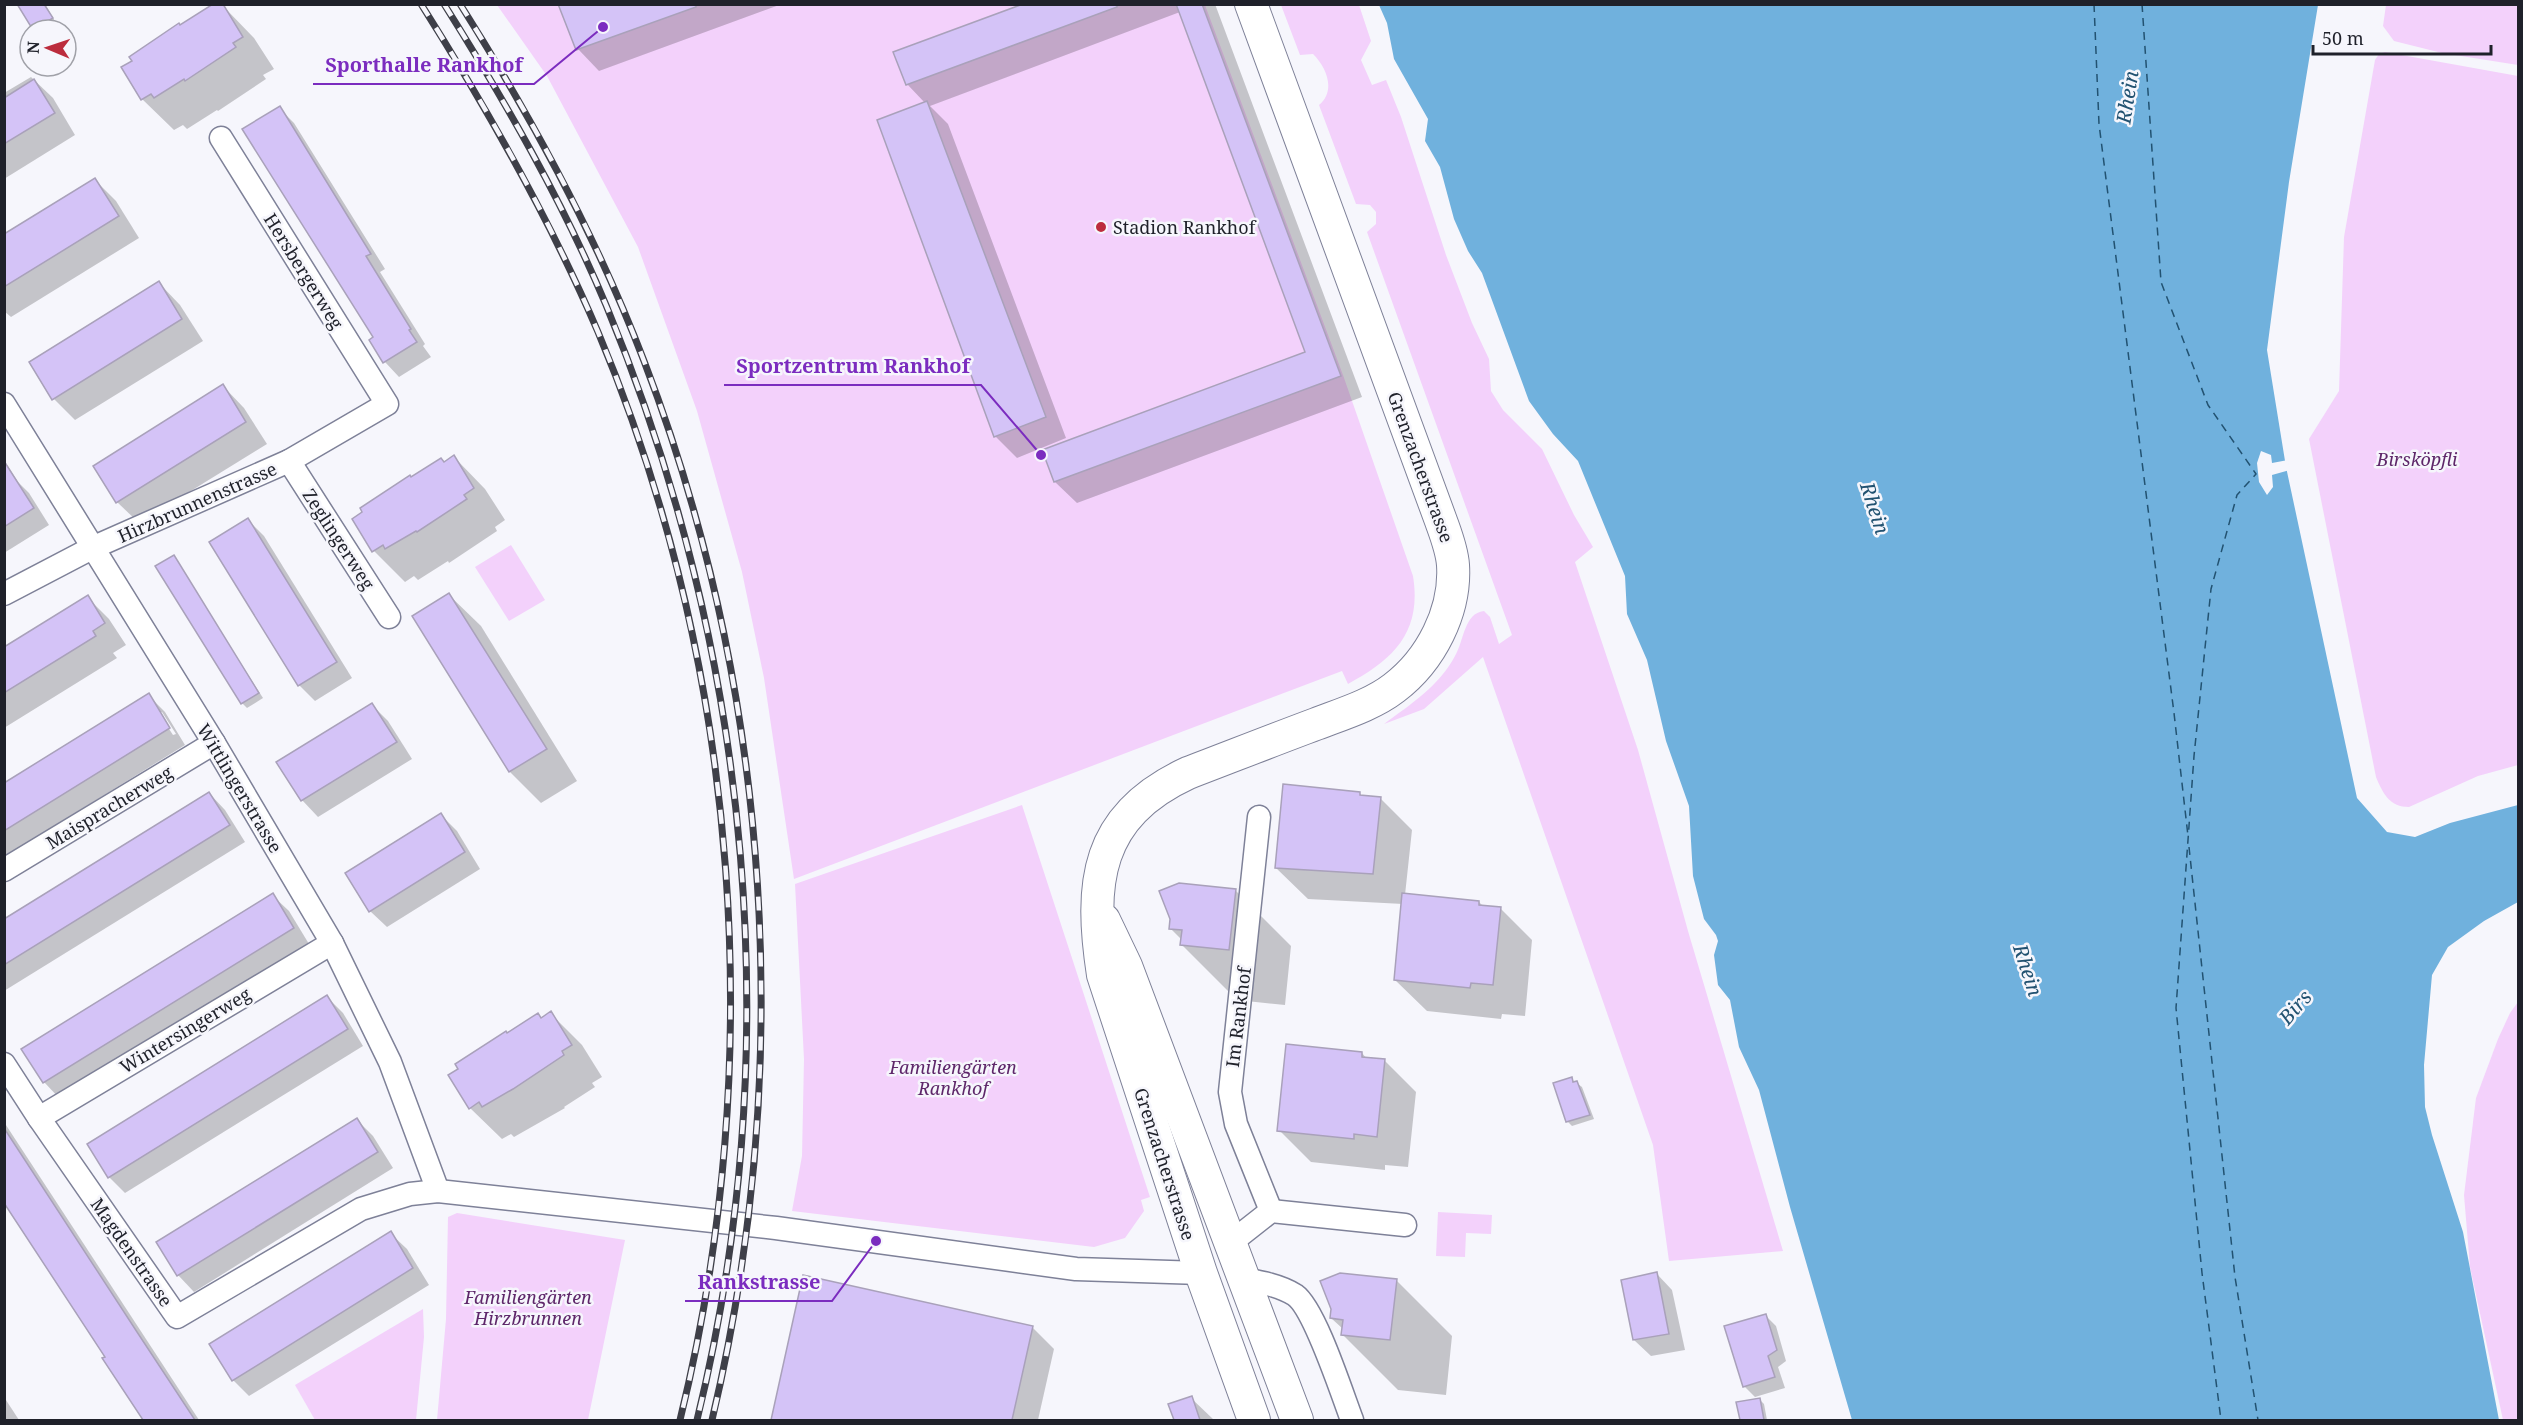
<svg xmlns="http://www.w3.org/2000/svg" width="2523" height="1425" font-family="'Noto Serif',serif">
	<style>
		.green { fill: #f3d1fb }
		.water { fill: #70b1dd }
		.pier { fill: #f6f6fc }
		.shadow { fill: #0003; fill-rule: evenodd }
		.lines { fill: none; stroke-linecap: round; stroke-linejoin: round }
		.ferry { stroke: #225271; stroke-width: 1.5; stroke-dasharray: 8 6; stroke-linecap: butt }
		.building { fill: #d4c3f7; stroke: #a9a1ba; stroke-width: 1.5 }
		.minor-casing { stroke: #7e8198; stroke-width: 25 }
		.secondary-casing { stroke: #7e8198; stroke-width: 34 }
		.minor { stroke: #fff; stroke-width: 22 }
		.secondary { stroke: #fff; stroke-width: 32 }
		.rail-casing { stroke: #3e3f48; stroke-width: 7 }
		.rail { stroke: #f6f6fc; stroke-width: 4.5; stroke-dasharray: 14; stroke-linecap: butt }
		.poi-dot { fill: #bc2c3d; stroke: #f6f6fc; stroke-width: 2 }
		.labels { text-anchor: middle; dominant-baseline: central; stroke-width: 5; stroke-linejoin: round; paint-order: stroke }
		.poi-label { font-size: 18px; fill: #1f212a; stroke: #f6f6fc; text-anchor: start }
		.street-label { font-size: 18px; fill: #1f212a; stroke: #f6f6fc }
		.park-label { font-size: 18px; font-style: italic; fill: #5e276a; stroke: #f6f6fc }
		.water-label { font-size: 20px; font-style: italic; fill: #225271; stroke: #f6f6fc }
		.leader { fill: none; stroke: #7b2cbf; stroke-width: 2 }
		.callout-dot { fill: #7b2cbf; stroke: #f6f6fc; stroke-width: 2 }
		.callout-label { font-size: 20px; text-anchor: middle; font-weight: bold; fill: #7b2cbf; stroke: #f6f6fc; stroke-width: 5; stroke-linejoin: round; paint-order: stroke }
	</style>
	<rect width="100%" height="100%" fill="#f6f6fc"/>
	<g class="green">
		<path d="M 497,5 L 1205,5 L 1343,375 L 1413,576 C 1422,632 1394,659 1348,684 L 1342,671 L 794,879 L 764,678 L 742,572 L 697,411 L 638,247 L 547,76 Z"/>
		<path d="M 1281,5 L 1359,5 L 1371,41 L 1361,60 L 1372,85 L 1386,80 L 1401,117 L 1446,255 L 1472,323 L 1489,359 L 1491,391 L 1503,410 L 1542,449 L 1574,515 L 1593,547 L 1575,562 L 1638,750 L 1688,931 L 1783,1251 L 1669,1261 L 1653,1145 L 1483,657 L 1424,709 L 1384,724 C 1411,704 1439,686 1455,656 C 1464,641 1464,613 1484,611 L 1490,617 L 1499,644 L 1512,635 L 1367,232 L 1376,224 L 1376,212 L 1370,205 L 1356,204 L 1319,105 C 1336,91 1327,68 1313,54 L 1300,55 Z"/>
		<path d="M 2386,5 L 2518,5 L 2518,65 L 2442,53 L 2394,41 L 2383,26 Z"/>
		<path d="M 2385,52 L 2518,76 L 2518,765 L 2478,776 L 2409,807 C 2390,807 2383,794 2376,777 L 2309,439 L 2339,391 L 2344,237 L 2375,60 L 2379,54 Z"/>
		<path d="M 511,545 L 545,600 L 509,621 L 475,567 Z"/>
		<path d="M 1022,805 L 1150,1197 L 1141,1200 L 1144,1211 L 1125,1238 L 1094,1247 L 792,1211 L 802,1156 L 804,1059 L 795,884 Z"/>
		<path d="M 2518,1002 L 2518,1420 L 2503,1420 L 2470,1267 L 2464,1195 L 2476,1098 L 2498,1039 L 2510,1013 Z"/>
		<path d="M 1438,1212 L 1492,1215 L 1491,1234 L 1466,1233 L 1465,1257 L 1436,1256 Z"/>
		<path d="M 457,1213 L 625,1240 L 588,1420 L 437,1420 L 446,1319 L 448,1217 Z"/>
		<path d="M 423,1309 L 424,1337 L 416,1420 L 315,1420 L 295,1385 Z"/>
	</g>
	<path class="water" d="M 1379,5 L 2318,5 L 2289,182 L 2267,350 L 2286,467 L 2357,798 L 2387,832 L 2415,837 L 2450,823 L 2518,805 L 2518,902 L 2484,921 L 2448,947 L 2432,975 L 2424,1065 L 2425,1107 L 2432,1135 L 2463,1232 L 2499,1420 L 1852,1420 L 1790,1207 L 1759,1090 L 1739,1047 L 1730,1000 L 1718,985 L 1714,955 L 1718,941 L 1716,935 L 1704,919 L 1693,876 L 1689,806 L 1666,741 L 1647,660 L 1627,614 L 1625,576 L 1578,461 L 1553,434 L 1529,401 L 1482,273 L 1468,251 L 1454,219 L 1440,167 L 1425,141 L 1428,119 L 1394,59 L 1387,23 Z"/>
	<path class="pier" d="M 2261,451 L 2271,455 L 2272,463 L 2288,460 L 2290,470 L 2272,475 L 2273,487 L 2267,495 L 2259,482 L 2257,463 Z"/>
	<g class="shadow">
		<path d="M 18,4 L 45,4 L 56,23 L 46,30 L 34,30 Z"/>
		<path d="M 560,4 L 782,4 L 599,71 L 578,49 Z"/>
		<path d="M 1027,4 L 1215,4 L 1362,397 L 1077,503 L 1055,482 L 1044,451 L 1307,353 L 1180,12 L 930,106 L 948,124 L 1066,438 L 1017,458 L 995,436 L 925,103 L 907,84 Z"/>
		<path d="M 223,6 L 254,38 L 274,69 L 263,75 L 266,79 L 218,111 L 217,110 L 187,129 L 183,125 L 174,130 L 142,99 L 180,27 Z"/>
		<path d="M 31,77 L 53,98 L 75,135 L 4,179 L 4,93 Z"/>
		<path d="M 279,108 L 294,123 L 385,269 L 380,272 L 425,344 L 423,346 L 431,357 L 399,377 L 385,362 Z"/>
		<path d="M 95,180 L 116,201 L 139,238 L 11,317 L 4,311 L 4,237 Z"/>
		<path d="M 159,283 L 180,305 L 203,341 L 75,420 L 54,399 Z"/>
		<path d="M 223,386 L 244,408 L 267,444 L 139,523 L 117,502 Z"/>
		<path d="M 454,457 L 485,489 L 505,520 L 495,527 L 497,531 L 449,563 L 448,561 L 418,580 L 414,576 L 405,582 L 374,551 L 399,483 L 441,460 L 444,463 Z"/>
		<path d="M 4,460 L 18,482 L 29,493 L 49,525 L 4,553 Z"/>
		<path d="M 248,520 L 264,536 L 352,678 L 315,701 L 299,685 Z"/>
		<path d="M 173,557 L 263,698 L 247,708 L 242,703 Z"/>
		<path d="M 449,595 L 481,626 L 577,781 L 541,803 L 510,772 L 414,617 Z"/>
		<path d="M 87,597 L 109,619 L 126,645 L 113,653 L 117,658 L 4,728 L 4,648 Z"/>
		<path d="M 148,695 L 165,712 L 185,745 L 4,857 L 4,785 ZM 158,712 L 162,712 L 176,734 L 173,735 Z"/>
		<path d="M 372,705 L 388,721 L 412,759 L 318,817 L 302,800 L 278,763 Z"/>
		<path d="M 209,793 L 225,810 L 245,842 L 4,991 L 4,920 Z"/>
		<path d="M 1359,793 L 1362,796 L 1380,798 L 1412,830 L 1405,895 L 1479,902 L 1484,907 L 1501,909 L 1532,940 L 1525,1016 L 1502,1014 L 1501,1019 L 1427,1011 L 1395,980 L 1403,904 L 1308,899 L 1276,868 Z"/>
		<path d="M 441,815 L 457,831 L 480,869 L 387,927 L 370,911 Z"/>
		<path d="M 1235,890 L 1291,946 L 1285,1005 L 1237,1000 L 1181,944 L 1182,940 L 1170,928 Z"/>
		<path d="M 272,895 L 289,911 L 309,944 L 60,1099 L 44,1082 Z"/>
		<path d="M 327,997 L 343,1013 L 363,1046 L 125,1193 L 109,1177 Z"/>
		<path d="M 550,1013 L 582,1045 L 602,1077 L 592,1083 L 595,1087 L 564,1107 L 565,1108 L 514,1137 L 511,1134 L 502,1139 L 470,1108 L 507,1034 Z"/>
		<path d="M 1362,1053 L 1367,1059 L 1384,1060 L 1416,1092 L 1408,1167 L 1385,1165 L 1385,1170 L 1311,1162 L 1279,1130 Z"/>
		<path d="M 1571,1079 L 1582,1087 L 1594,1119 L 1572,1126 L 1567,1121 Z"/>
		<path d="M 356,1119 L 373,1136 L 393,1168 L 194,1292 L 178,1275 Z"/>
		<path d="M 4,1122 L 199,1420 L 146,1420 L 4,1202 Z"/>
		<path d="M 390,1233 L 407,1249 L 429,1285 L 249,1396 L 233,1380 Z"/>
		<path d="M 1656,1273 L 1672,1290 L 1685,1350 L 1651,1356 L 1634,1340 Z"/>
		<path d="M 804,1277 L 1032,1327 L 1054,1349 L 1038,1420 L 772,1420 Z"/>
		<path d="M 1396,1280 L 1452,1336 L 1446,1395 L 1398,1390 L 1342,1334 L 1343,1329 L 1331,1318 Z"/>
		<path d="M 1765,1315 L 1776,1326 L 1786,1361 L 1778,1367 L 1785,1388 L 1755,1397 L 1744,1386 Z"/>
		<path d="M 4,1397 L 19,1420 L 4,1420 Z"/>
		<path d="M 1191,1398 L 1214,1420 L 1175,1420 L 1170,1405 Z"/>
		<path d="M 1759,1399 L 1764,1404 L 1767,1420 L 1742,1420 L 1738,1403 Z"/>
	</g>
	<g class="lines">
		<g class="ferry">
			<path d="M 2094,4 L 2099,124 L 2174,713 L 2188,836"/>
			<path d="M 2142,4 L 2161,282 L 2208,405 L 2256,474 L 2237,495 L 2211,589 L 2194,756 L 2176,1008 L 2202,1273 L 2221,1420"/>
			<path d="M 2189,847 L 2235,1277 L 2258,1420"/>
		</g>
	</g>
	<g class="building">
		<path d="M 17,4 L 44,4 L 53,18 L 33,30 Z"/>
		<path d="M 213,4 L 223,4 L 243,37 L 233,43 L 236,47 L 185,81 L 184,79 L 154,98 L 151,94 L 141,100 L 121,67 L 132,61 L 129,57 L 179,23 L 180,25 Z"/>
		<path d="M 558,4 L 696,4 L 696,7 L 576,50 Z"/>
		<path d="M 1023,4 L 1117,4 L 1117,7 L 906,85 L 893,52 Z"/>
		<path d="M 1176,4 L 1202,4 L 1341,376 L 1054,482 L 1042,450 L 1305,352 Z"/>
		<path d="M 34,79 L 55,113 L 4,144 L 4,98 Z"/>
		<path d="M 927,101 L 1046,417 L 994,437 L 877,120 Z"/>
		<path d="M 280,106 L 371,254 L 366,256 L 411,329 L 409,330 L 417,342 L 383,363 L 369,340 L 373,337 L 242,129 Z"/>
		<path d="M 95,178 L 119,216 L 4,287 L 4,234 Z"/>
		<path d="M 159,281 L 182,319 L 52,400 L 29,362 Z"/>
		<path d="M 223,384 L 246,422 L 116,503 L 93,466 Z"/>
		<path d="M 454,455 L 474,488 L 464,495 L 467,499 L 417,532 L 416,531 L 385,549 L 383,545 L 372,552 L 352,519 L 362,512 L 360,508 L 410,475 L 411,477 L 441,458 L 444,462 Z"/>
		<path d="M 4,461 L 34,508 L 4,527 Z"/>
		<path d="M 248,518 L 337,662 L 298,686 L 209,542 Z"/>
		<path d="M 174,555 L 259,693 L 241,704 L 155,566 Z"/>
		<path d="M 449,593 L 547,749 L 509,772 L 412,616 Z"/>
		<path d="M 88,595 L 105,623 L 93,631 L 96,636 L 4,693 L 4,647 Z"/>
		<path d="M 149,693 L 170,728 L 4,831 L 4,783 Z"/>
		<path d="M 372,703 L 397,742 L 301,801 L 276,762 Z"/>
		<path d="M 1283,784 L 1360,792 L 1360,795 L 1381,797 L 1373,874 L 1275,868 Z"/>
		<path d="M 209,792 L 230,825 L 4,965 L 4,919 Z"/>
		<path d="M 441,813 L 465,852 L 369,912 L 345,873 Z"/>
		<path d="M 1179,883 L 1236,889 L 1229,950 L 1180,945 L 1182,930 L 1169,929 L 1170,919 L 1159,891 Z"/>
		<path d="M 273,893 L 294,928 L 43,1083 L 21,1049 Z"/>
		<path d="M 1402,893 L 1479,901 L 1479,905 L 1501,907 L 1493,985 L 1471,983 L 1470,988 L 1394,980 Z"/>
		<path d="M 327,995 L 348,1029 L 108,1178 L 87,1144 Z"/>
		<path d="M 551,1011 L 572,1045 L 562,1051 L 564,1055 L 513,1089 L 482,1107 L 479,1102 L 469,1109 L 448,1075 L 458,1069 L 455,1064 L 506,1031 L 507,1033 L 538,1013 L 541,1018 Z"/>
		<path d="M 1286,1044 L 1362,1052 L 1362,1057 L 1385,1059 L 1377,1137 L 1354,1134 L 1354,1139 L 1277,1131 Z"/>
		<path d="M 1572,1077 L 1573,1082 L 1577,1081 L 1590,1115 L 1566,1122 L 1553,1083 Z"/>
		<path d="M 357,1118 L 378,1152 L 177,1276 L 156,1242 Z"/>
		<path d="M 4,1128 L 139,1335 L 195,1420 L 143,1420 L 102,1358 L 105,1357 L 4,1203 Z"/>
		<path d="M 391,1231 L 413,1268 L 232,1381 L 209,1344 Z"/>
		<path d="M 1657,1272 L 1669,1334 L 1633,1340 L 1621,1280 Z"/>
		<path d="M 1340,1273 L 1397,1279 L 1390,1340 L 1341,1335 L 1343,1320 L 1330,1318 L 1331,1309 L 1320,1281 Z"/>
		<path d="M 803,1275 L 1033,1326 L 1012,1420 L 771,1420 Z"/>
		<path d="M 1766,1314 L 1777,1350 L 1768,1356 L 1775,1377 L 1743,1387 L 1724,1326 Z"/>
		<path d="M 1192,1396 L 1200,1420 L 1174,1420 L 1168,1404 Z"/>
		<path d="M 1760,1398 L 1764,1420 L 1740,1420 L 1736,1402 Z"/>
	</g>
	<g class="lines">
		<g class="minor-casing">
			<g id="minor">
				<path d="M 4,404 L 214,743 L 332,943 L 390,1062 L 438,1191"/>
				<path d="M 289,461 L 389,617"/>
				<path d="M 4,594 L 92,548 L 289,461 L 387,404 L 221,138"/>
				<path d="M 1259,817 L 1230,1092 L 1236,1124 L 1271,1211"/>
				<path d="M 4,870 L 214,743"/>
				<path d="M 4,1064 L 39,1118 L 177,1317 L 361,1209 L 410,1194 L 438,1191 L 776,1228 L 1076,1269 L 1201,1273"/>
				<path d="M 39,1118 L 332,943"/>
				<path d="M 1229,1244 L 1271,1211 L 1405,1225"/>
				<path d="M 1242,1279 C 1260,1282 1279,1285 1295,1295 C 1315,1309 1342,1394 1352,1420"/>
			</g>
		</g>
		<g class="secondary-casing">
			<g id="secondary">
				<path d="M 1251,4 L 1441,521 C 1446,535 1452,550 1453,565 C 1456,611 1431,660 1394,688 C 1372,705 1342,714 1316,724 C 1273,740 1230,757 1188,773 C 1095,816 1089,883 1103,975 L 1201,1273 L 1254,1420"/>
				<path d="M 1104,920 L 1126,966 L 1297,1420"/>
			</g>
		</g>
		<use href="#minor" class="minor"/>
		<use href="#secondary" class="secondary"/>
		<g class="rail-casing">
			<g id="rail">
				<path d="M 421,4 C 488,110 549,217 598,332 C 741,673 768,1061 680,1420"/>
				<path d="M 444,4 C 505,101 562,200 606,305 C 752,657 788,1049 697,1420"/>
				<path d="M 460,4 C 532,118 596,235 644,361 C 773,697 795,1071 712,1420"/>
			</g>
		</g>
		<use href="#rail" class="rail"/>
	</g>
	<circle class="poi-dot" cx="1101" cy="227" r="6"/>
	<g class="labels">
		<g class="poi-label">
			<text x="1113" y="227">Stadion Rankhof</text>
		</g>
		<g class="street-label">
			<text transform="translate(304 271) rotate(58)">Hersbergerweg</text>
			<text transform="translate(1421 467) rotate(70)">Grenzacherstrasse</text>
			<text transform="translate(197 502) rotate(-24)">Hirzbrunnenstrasse</text>
			<text transform="translate(339 539) rotate(57)">Zeglingerweg</text>
			<text transform="translate(240 788) rotate(59)">Wittlingerstrasse</text>
			<text transform="translate(109 807) rotate(-31)">Maispracherweg</text>
			<text transform="translate(1238 1017) rotate(-83)">Im Rankhof</text>
			<text transform="translate(185 1030) rotate(-31)">Wintersingerweg</text>
			<text transform="translate(1165 1164) rotate(72)">Grenzacherstrasse</text>
			<text transform="translate(132 1252) rotate(55)">Magdenstrasse</text>
		</g>
		<g class="park-label">
			<text x="2417" y="459">Birsköpfli</text>
			<text x="953" y="1067">Familiengärten<tspan x="953" dy="21">Rankhof</tspan></text>
			<text x="528" y="1297">Familiengärten<tspan x="528" dy="21">Hirzbrunnen</tspan></text>
		</g>
		<g class="water-label">
			<text transform="translate(2127 97) rotate(-81)">Rhein</text>
			<text transform="translate(1875 508) rotate(72)">Rhein</text>
			<text transform="translate(2028 970) rotate(72)">Rhein</text>
			<text transform="translate(2295 1007) rotate(-49)">Birs</text>
		</g>
	</g>
	<path class="leader" d="M603 27L534 84H313M1041 455L981 385H724M876 1241L832 1301H685"/>
	<g class="callout-dot">
		<circle cx="603" cy="27" r="6"/>
		<circle cx="1041" cy="455" r="6"/>
		<circle cx="876" cy="1241" r="6"/>
	</g>
	<g class="callout-label">
		<text x="424" y="72">Sporthalle Rankhof</text>
		<text x="853" y="373">Sportzentrum Rankhof</text>
		<text x="759" y="1289">Rankstrasse</text>
	</g>
	<rect width="2523" height="1425" fill="none" stroke="#1f212a" stroke-width="12"/>
	<g transform="translate(48 48) rotate(272)"><circle r="28" fill="#f6f6fc" stroke="#a0a1a8" stroke-width="1.5"/>
	<path d="M0-4.5L10 22L0 15L-10 22Z" fill="#bc2c3d"/>
	<text y="-9" font-size="16" font-weight="bold" text-anchor="middle" fill="#1f212a">N</text>
	</g>
	<path d="M2313 45v9h178v-9" fill="none" stroke="#1f212a" stroke-width="3"/>
	<text x="2322" y="45" font-size="18" fill="#1f212a" stroke="#f6f6fc" stroke-width="4.5" paint-order="stroke">50 m</text>
</svg>
